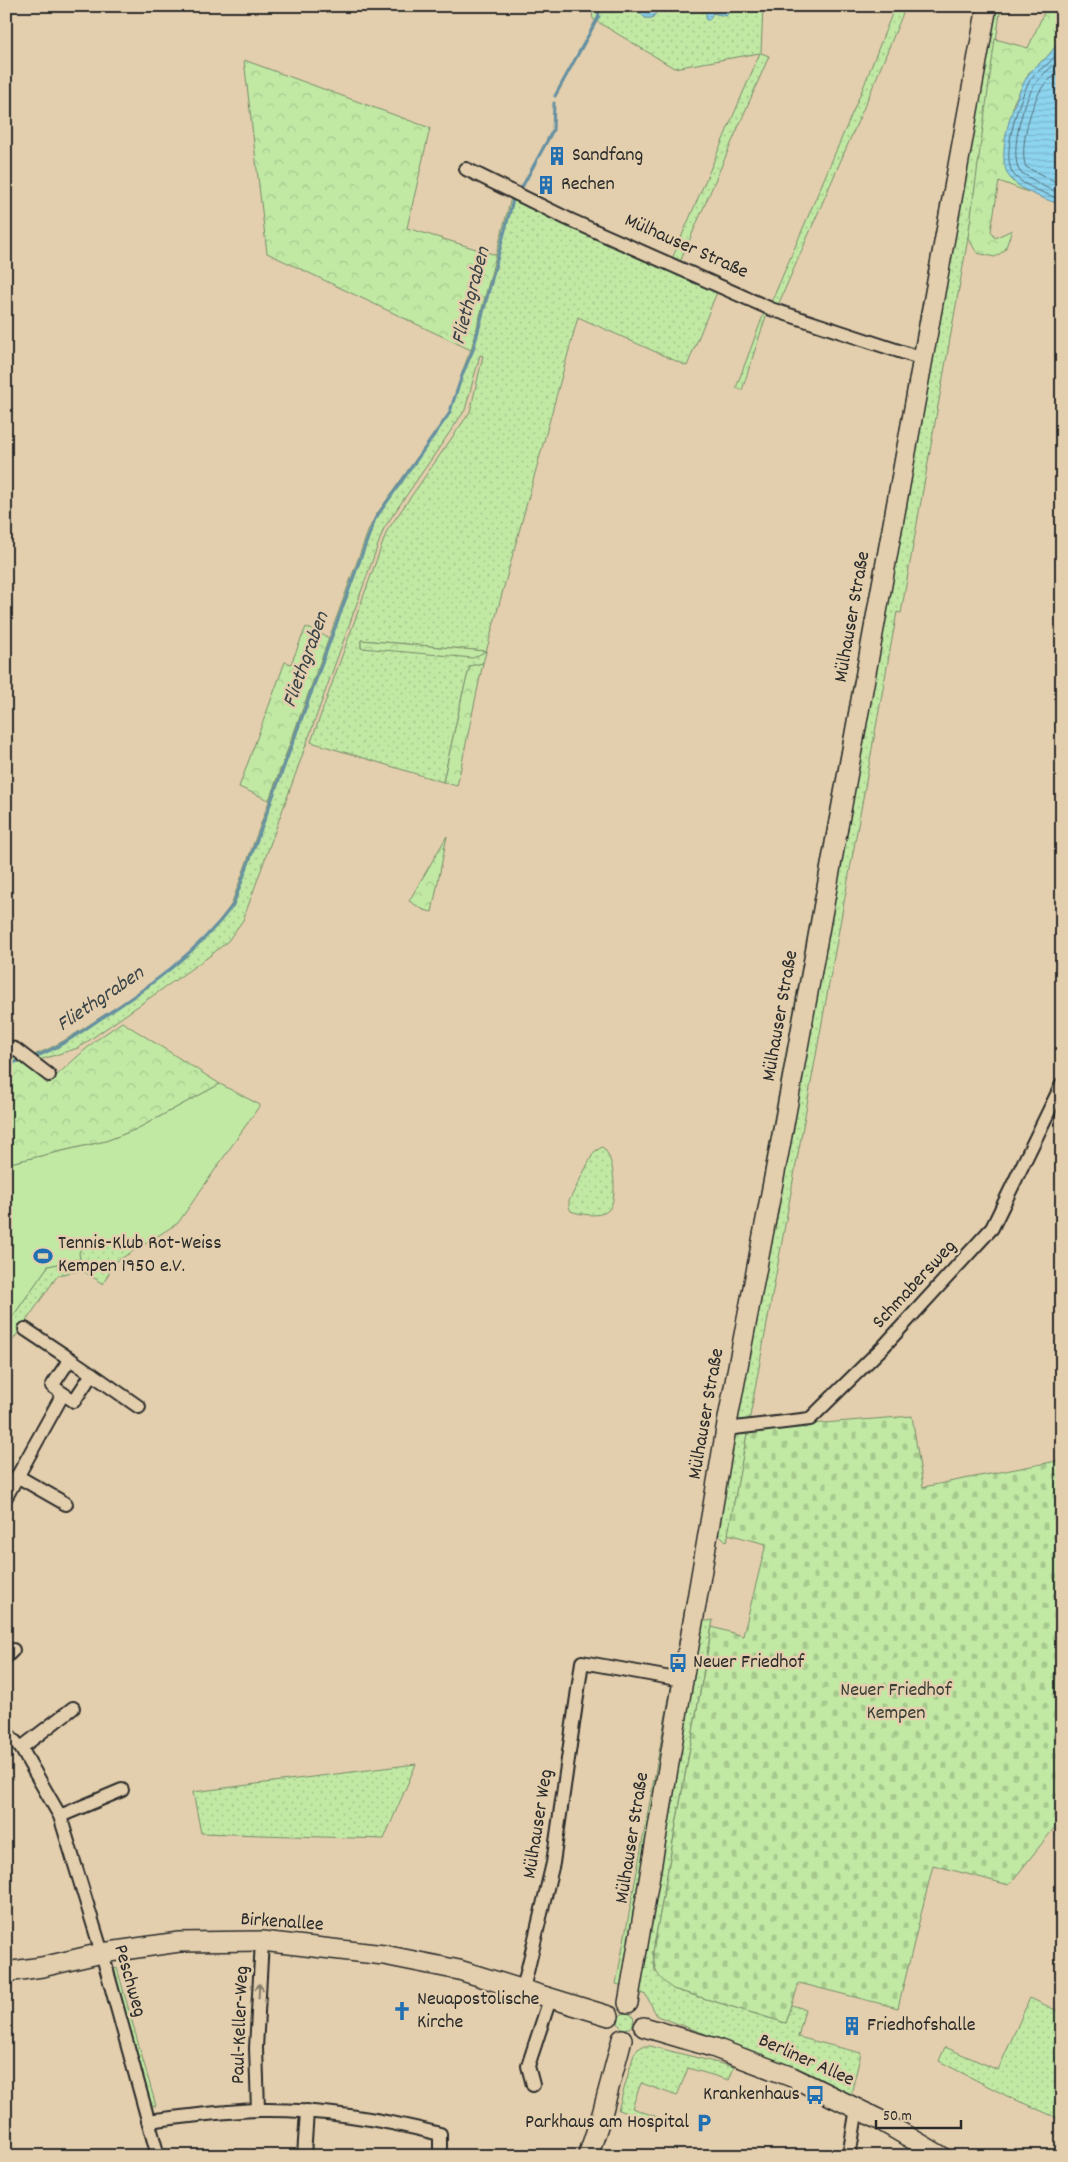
<svg xmlns="http://www.w3.org/2000/svg" width="1068" height="2162" font-family="Dekko,sans-serif">
	<style>
		.grass { fill: url(#grass-dots); stroke: #768a68; fill-rule: evenodd }
		.forest { fill: url(#forest-crowns); stroke: #768a68 }
		.cemetery { fill: url(#cemetery-stones); stroke: #768a68 }
		.green { fill: #c1e9a4; stroke: #768a68 }
		.water { fill: url(#water-rules); stroke: #6690a1 }
		.lines { fill: none; stroke-linecap: round; stroke-linejoin: round }
		.shore { stroke: #526f79; stroke-width: 1 }
		.stream { stroke: #6690a1; stroke-width: 3 }
		.street-casing { stroke: #2b2b2b; stroke-width: 16 }
		.secondary-casing { stroke: #2b2b2b; stroke-width: 22 }
		.street { stroke: #e3cfad; stroke-width: 12 }
		.secondary { stroke: #e3cfad; stroke-width: 19 }
		.oneway { stroke: #877d6c }
		.labels { text-anchor: middle; dominant-baseline: central; stroke-width: 5; stroke-linejoin: round; paint-order: stroke }
		.poi-label { font-size: 20px; fill: #2b2b2b; stroke: #e3cfad; text-anchor: start }
		.street-label { font-size: 20px; fill: #2b2b2b; stroke: #e3cfad }
		.park-label { font-size: 20px; fill: #3a3e37; stroke: #e3cfad }
		.water-label { font-size: 21px; font-style: italic; fill: #3a4448; stroke: #e3cfad }
	</style>
	<defs>
		<pattern id="grass-dots" width="8" height="8" patternUnits="userSpaceOnUse" patternTransform="scale(1.25)"><rect width="8" height="8" fill="#c1e9a4"/><path d="M2 2h.1M6 6h.1" fill="none" stroke="#a6c88d" stroke-width="1.8" stroke-linecap="round"/></pattern>
		<pattern id="forest-crowns" width="20" height="18" patternUnits="userSpaceOnUse" patternTransform="scale(1.25)"><rect width="20" height="18" fill="#c1e9a4"/><path d="M2 6a3 3 0 1 1 6 0M12 15a3 3 0 1 1 6 0" fill="none" stroke="#a6c88d"/></pattern>
		<pattern id="cemetery-stones" width="16" height="16" patternUnits="userSpaceOnUse" patternTransform="scale(1.25)"><rect width="16" height="16" fill="#c1e9a4"/><path d="M2 7V4a2 2 0 0 1 4 0v3zM10 15v-3a2 2 0 0 1 4 0v3z" fill="#a6c88d"/></pattern>
		<pattern id="water-rules" width="6" height="5" patternUnits="userSpaceOnUse" patternTransform="scale(1.25)"><rect width="6" height="5" fill="#8dd4ef"/><path d="M0 2.5h6" fill="none" stroke="#7ab6cd"/></pattern>
	</defs>
	<rect width="100%" height="100%" fill="#e3cfad"/>
	<filter id="ink" filterUnits="userSpaceOnUse"><feTurbulence type="fractalNoise" baseFrequency=".02" numOctaves="2"/><feDisplacementMap in="SourceGraphic" scale="10" xChannelSelector="R" yChannelSelector="G"/><feConvolveMatrix kernelMatrix="1 2 1 2 8 2 1 2 1" color-interpolation-filters="sRGB"/></filter>
	<g filter="url(#ink)">
		<g class="grass">
			<path d="M 591,6 L 638,6 L 639,10 L 645,18 L 652,18 L 662,6 L 692,6 L 699,10 L 726,16 L 733,6 L 763,6 L 761,53 L 769,56 L 680,262 L 771,303 L 863,88 L 895,6 L 906,6 L 871,91 L 778,305 L 914,348 L 977,6 L 981,6 L 917,346 L 915,348 L 905,350 L 770,305 L 672,259 L 760,53 L 674,68 L 593,19 Z"/>
			<path d="M 993,6 L 1001,6 L 968,238 L 901,613 L 897,612 L 749,1422 L 737,1421 Z"/>
			<path d="M 511,198 L 767,313 L 742,390 L 736,388 L 764,313 L 717,292 L 687,366 L 578,317 L 483,663 L 470,666 L 463,692 L 443,782 L 311,742 L 387,531 L 470,412 L 483,356 L 480,355 L 465,410 L 384,528 L 243,920 L 228,941 L 211,955 L 78,1048 L 36,1061 L 31,1056 C 57,1047 78,1032 101,1017 C 149,986 198,952 231,905 L 369,529 L 376,515 L 448,414 C 457,393 461,371 471,350 ZM 361,640 L 485,651 L 361,648 Z"/>
			<path d="M 912,361 L 681,1662 L 674,1668 Z"/>
			<path d="M 602,1147 C 614,1155 617,1193 611,1206 C 606,1219 581,1215 571,1211 L 569,1207 L 569,1201 L 594,1152 Z"/>
			<path d="M 85,1239 L 140,1247 L 115,1262 L 103,1284 L 82,1270 L 58,1275 L 6,1350 L 6,1326 L 48,1266 L 80,1259 L 79,1253 Z"/>
			<path d="M 748,1429 L 727,1542 L 717,1532 L 735,1433 Z"/>
			<path d="M 713,1620 L 653,1952 L 655,1971 L 673,1989 L 786,2023 L 791,2005 L 805,2009 L 798,2037 L 861,2053 L 851,2094 L 805,2071 L 657,2016 L 646,1995 L 640,1993 L 645,1954 L 701,1622 Z"/>
			<path d="M 672,1682 L 676,1688 L 623,1986 L 616,1984 Z"/>
			<path d="M 416,1764 L 384,1839 L 201,1833 L 193,1792 Z"/>
			<path d="M 117,1968 L 156,2106 L 151,2106 L 112,1970 Z"/>
			<path d="M 1030,1998 L 1062,2013 L 1062,2120 L 1007,2096 L 939,2061 L 945,2047 L 998,2070 Z"/>
			<circle cx="626" cy="2021" r="8"/>
			<path d="M 643,2046 L 650,2046 L 734,2067 L 729,2080 L 688,2068 L 677,2096 L 641,2083 L 632,2108 L 668,2121 L 667,2126 L 618,2110 L 634,2054 L 638,2049 Z"/>
		</g>
		<g class="forest">
			<path d="M 1047,6 L 1062,6 L 1062,39 L 1046,58 L 1029,73 L 1013,104 L 1012,181 L 1041,197 L 999,181 L 991,231 L 995,238 L 1012,230 L 1005,250 L 995,257 L 977,253 L 968,238 L 995,39 L 1028,48 Z"/>
			<path d="M 244,60 L 430,128 L 407,228 L 496,255 L 471,350 L 267,253 Z"/>
			<path d="M 306,627 L 329,638 L 269,800 L 239,787 L 285,662 L 291,664 Z"/>
			<path d="M 361,640 L 486,651 L 473,658 L 361,648 Z"/>
			<path d="M 483,663 L 457,786 L 443,782 L 463,692 L 470,666 Z"/>
			<path d="M 447,836 L 432,912 L 424,910 L 409,901 Z"/>
			<path d="M 122,1022 L 220,1084 L 137,1129 L 106,1141 L 6,1164 L 6,1050 L 20,1054 L 47,1084 L 95,1041 Z"/>
		</g>
		<path class="cemetery" d="M 912,1416 L 923,1487 L 1062,1460 L 1062,1818 L 1009,1885 L 933,1865 L 898,2008 L 799,1983 L 786,2023 L 673,1989 C 657,1977 655,1972 653,1952 L 712,1627 L 743,1636 L 766,1544 L 728,1534 L 748,1429 Z"/>
		<path class="green" d="M 220,1084 L 260,1105 L 178,1223 L 140,1247 L 85,1240 L 79,1253 L 80,1259 L 48,1266 L 6,1326 L 6,1164 L 106,1141 L 137,1129 Z"/>
		<g class="water">
			<path d="M 638,6 L 662,6 L 652,18 L 645,18 L 638,10 Z"/>
			<path d="M 692,6 L 733,6 L 726,16 L 713,13 L 709,20 L 706,20 L 706,11 L 699,10 Z"/>
			<path d="M 1062,39 L 1062,205 C 1047,200 1021,191 1011,179 C 992,159 1015,96 1028,75 C 1032,69 1039,64 1045,59 C 1051,53 1056,45 1062,39 Z"/>
		</g>
		<g class="lines">
			<g class="shore">
				<path d="M 1062,47 C 1058,52 1054,57 1050,62 C 1044,67 1037,71 1032,77 C 1020,95 999,157 1014,175 C 1023,186 1049,195 1062,200"/>
				<path d="M 1062,57 C 1055,65 1046,71 1039,79 C 1024,95 1008,153 1020,172 L 1045,187 L 1062,193"/>
				<path d="M 1062,69 C 1057,75 1049,79 1044,85 C 1032,100 1018,149 1026,167 L 1062,185"/>
			</g>
			<g class="stream">
				<path d="M 555,96 L 599,16 L 597,6"/>
				<path d="M 521,189 L 553,130 L 554,103"/>
				<path d="M 34,1057 C 59,1048 79,1033 100,1019 C 149,987 198,952 233,905 L 375,519 L 449,414 L 463,373 L 473,350 L 513,200"/>
				<path d="M 6,1065 L 22,1060"/>
			</g>
			<g class="street-casing">
				<g id="street">
					<path d="M 466,169 L 568,219 L 771,309 L 923,359"/>
					<path d="M 6,1047 L 15,1049 L 49,1075"/>
					<path d="M 25,1329 L 70,1359"/>
					<path d="M 70,1359 L 92,1374 L 74,1401 L 52,1386 Z"/>
					<path d="M 92,1374 L 139,1407"/>
					<path d="M 726,1429 L 810,1419 L 884,1346 L 992,1228 L 1062,1084"/>
					<path d="M 17,1476 L 66,1504"/>
					<path d="M 6,1497 L 63,1394"/>
					<path d="M 6,1657 L 13,1650"/>
					<path d="M 6,1732 L 21,1748 L 60,1816 L 102,1953 L 158,2156"/>
					<path d="M 21,1748 L 73,1708"/>
					<path d="M 60,1816 L 122,1790"/>
					<path d="M 523,1989 L 553,1863 L 582,1662 L 682,1680"/>
					<path d="M 533,2085 L 528,2066 L 550,1999"/>
					<path d="M 258,2110 L 256,2048 L 262,1941"/>
					<path d="M 148,2121 C 184,2117 222,2111 259,2110 C 319,2109 382,2119 440,2134 L 440,2156"/>
					<path d="M 304,2156 L 307,2111"/>
					<path d="M 849,2156 L 857,2108"/>
				</g>
			</g>
			<g class="secondary-casing">
				<g id="secondary">
					<path d="M 6,1972 L 42,1967 L 102,1953 L 179,1942 L 262,1941 L 384,1955 L 459,1970 L 609,2016"/>
					<path d="M 628,2003 L 726,1429 L 781,1141 L 987,6"/>
					<path d="M 644,2027 L 715,2048 L 792,2077 L 878,2119 L 941,2156"/>
					<path d="M 588,2156 L 602,2114 L 622,2039"/>
				</g>
			</g>
			<use href="#street" class="street"/>
			<use href="#secondary" class="secondary"/>
		</g>
		<defs><path id="oneway-shaft" d="M-6 0H5M1.5-3L5.5 0L1.5 3" fill="none" stroke-width="1.6" stroke-linecap="round" stroke-linejoin="round" transform="scale(1.25)"/></defs>
		<use class="oneway" href="#oneway-shaft" transform="translate(259 1991) rotate(-87)"/>
	</g>
	<defs>
		<g id="building-bare" transform="scale(1.5)"><path d="M-4-6H4V6H1V3H-1V6H-4ZM-2.5-4.3h1.7v1.8h-1.7ZM.8-4.3h1.7v1.8H.8ZM-2.5-1h1.7V.8h-1.7ZM.8-1h1.7V.8H.8Z" fill="#1f6fb2" stroke="#e3cfad" stroke-width="2.5" paint-order="stroke"/></g>
		<g id="stadium-bare" transform="scale(1.5)"><path d="M0-5a6.5 5 0 1 0 0 10a6.5 5 0 1 0 0-10ZM-3.5-1.8h7v3.6h-7Z" fill="#1f6fb2" stroke="#e3cfad" stroke-width="2.5" paint-order="stroke"/></g>
		<g id="bus-bare" transform="scale(1.5)"><path d="M-5-6H5V4H4V6H2V4H-2V6H-4V4H-5ZM-3.5-4V0h7V-4ZM-3.5 1.2v1.5H-2V1.2ZM2 1.2v1.5H3.5V1.2Z" fill="#1f6fb2" stroke="#e3cfad" stroke-width="2.5" paint-order="stroke"/></g>
		<g id="church-bare" transform="scale(1.5)"><path d="M-1.2-6h2.4v3.5h3.3v2.4h-3.3V6h-2.4V-.1h-3.3v-2.4h3.3Z" fill="#1f6fb2" stroke="#e3cfad" stroke-width="2.5" paint-order="stroke"/></g>
		<g id="parking-bare" transform="scale(1.5)"><path d="M-3.5-5.5H1a3.5 3.5 0 0 1 0 7H-1V5.5H-3.5ZM-1-3.4V-.6H.8a1.4 1.4 0 0 0 0-2.8Z" fill="#1f6fb2" stroke="#e3cfad" stroke-width="2.5" paint-order="stroke"/></g>
	</defs>
	<g fill-rule="evenodd">
		<use href="#building-bare" x="557" y="156"/>
		<use href="#building-bare" x="546" y="185"/>
		<use href="#stadium-bare" x="43" y="1256"/>
		<use href="#bus-bare" x="678" y="1663"/>
		<use href="#church-bare" x="402" y="2011"/>
		<use href="#building-bare" x="852" y="2026"/>
		<use href="#bus-bare" x="815" y="2095"/>
		<use href="#parking-bare" x="704" y="2123"/>
	</g>
	<g class="labels">
		<g class="poi-label">
			<text x="572" y="156">Sandfang</text>
			<text x="561" y="185">Rechen</text>
			<text x="58" y="1244">Tennis-Klub Rot-Weiss<tspan x="58" dy="23">Kempen 1950 e.V.</tspan></text>
			<text x="693" y="1663">Neuer Friedhof</text>
			<text x="417" y="2000">Neuapostolische<tspan x="417" dy="23">Kirche</tspan></text>
			<text x="867" y="2026">Friedhofshalle</text>
			<text x="800" y="2095" text-anchor="end">Krankenhaus</text>
			<text x="689" y="2123" text-anchor="end">Parkhaus am Hospital</text>
		</g>
		<g class="street-label">
			<text transform="translate(686 247) rotate(24)">Mülhauser Straße</text>
			<text transform="translate(853 617) rotate(-80)">Mülhauser Straße</text>
			<text transform="translate(781 1016) rotate(-80)">Mülhauser Straße</text>
			<text transform="translate(915 1285) rotate(-47)">Schmabersweg</text>
			<text transform="translate(707 1414) rotate(-80)">Mülhauser Straße</text>
			<text transform="translate(539 1824) rotate(-81)">Mülhauser Weg</text>
			<text transform="translate(633 1838) rotate(-81)">Mülhauser Straße</text>
			<text transform="translate(282 1923) rotate(4)">Birkenallee</text>
			<text transform="translate(129 1981) rotate(74)">Peschweg</text>
			<text transform="translate(241 2025) rotate(-88)">Paul-Keller-Weg</text>
			<text transform="translate(806 2061) rotate(24)">Berliner Allee</text>
		</g>
		<g class="park-label">
			<text x="896" y="1691">Neuer Friedhof<tspan x="896" dy="23">Kempen</tspan></text>
		</g>
		<g class="water-label">
			<text transform="translate(472 296) rotate(-75)">Fliethgraben</text>
			<text transform="translate(307 660) rotate(-70)">Fliethgraben</text>
			<text transform="translate(101 1000) rotate(-34)">Fliethgraben</text>
		</g>
	</g>
	<rect width="1068" height="2162" fill="none" stroke="#e3cfad" stroke-width="25"/>
	<rect x="12" y="12" width="1043" height="2137" fill="none" stroke="#2b2b2b" stroke-width="2" filter="url(#ink)"/>
	<path d="M876 2120v8h85v-8" fill="none" stroke="#2b2b2b" stroke-width="2.5"/>
	<text x="883" y="2120" font-size="15" fill="#2b2b2b" stroke="#e3cfad" stroke-width="4" paint-order="stroke">50 m</text>
</svg>
